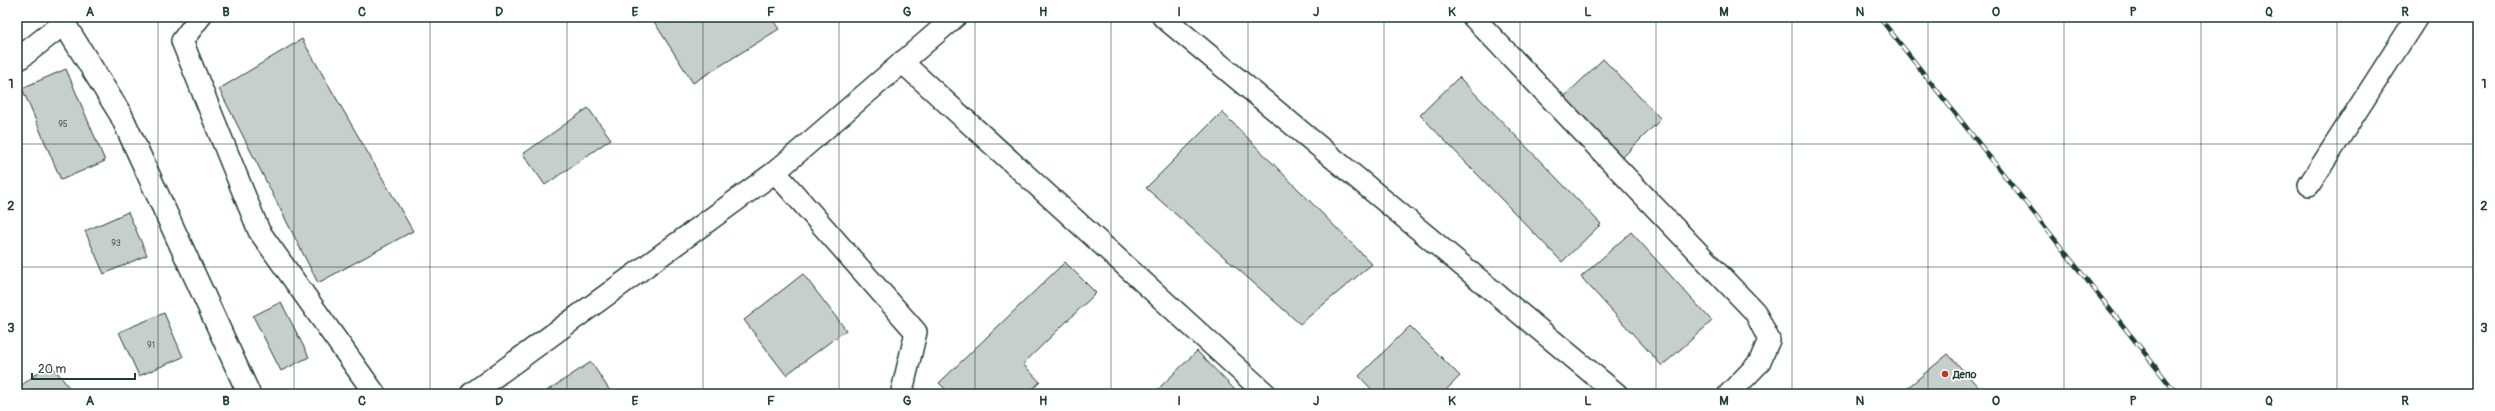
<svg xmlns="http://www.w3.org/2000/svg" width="2495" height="411" font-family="Pangolin,sans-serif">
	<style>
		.building { fill: #c7cfcc; stroke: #1f3d34 }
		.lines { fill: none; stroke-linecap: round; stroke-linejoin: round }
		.lane-casing { stroke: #1f3d34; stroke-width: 24 }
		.street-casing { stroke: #1f3d34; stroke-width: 25 }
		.lane { stroke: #fff; stroke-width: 21 }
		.street { stroke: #fff; stroke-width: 22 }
		.rail-casing { stroke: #1f3d34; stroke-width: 4.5 }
		.rail { stroke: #fff; stroke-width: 3; stroke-dasharray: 9; stroke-linecap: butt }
		.grid { fill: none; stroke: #1f3d34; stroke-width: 1; stroke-opacity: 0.55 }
		.poi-dot { fill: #c8321e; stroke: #fff; stroke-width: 1.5 }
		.labels { text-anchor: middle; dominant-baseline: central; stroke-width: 3.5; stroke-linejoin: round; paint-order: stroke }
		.number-label { font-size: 9px; fill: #49625a }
		.poi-label { font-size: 11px; font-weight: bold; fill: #1f3d34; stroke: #fff; text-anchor: start }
		.neatline { fill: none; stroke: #1f3d34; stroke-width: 1.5 }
		.grid-label { font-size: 13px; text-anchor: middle; font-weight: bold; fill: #1f3d34 }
	</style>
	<rect width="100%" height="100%" fill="#fff"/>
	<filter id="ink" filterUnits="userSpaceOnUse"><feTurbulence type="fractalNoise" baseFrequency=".025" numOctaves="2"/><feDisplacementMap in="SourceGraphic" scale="8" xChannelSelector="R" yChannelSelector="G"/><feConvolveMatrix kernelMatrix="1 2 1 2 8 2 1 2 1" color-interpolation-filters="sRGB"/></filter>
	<g filter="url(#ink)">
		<g class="building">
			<path d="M 651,17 L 771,17 L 779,29 L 693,83 Z"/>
			<path d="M 302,39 L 413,231 L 318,283 L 219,89 Z"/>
			<path d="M 1603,59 L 1661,119 L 1621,159 L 1562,99 Z"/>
			<path d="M 66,69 L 105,161 L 61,180 L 22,88 Z"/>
			<path d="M 1459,77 L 1601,224 L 1562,262 L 1420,115 Z"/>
			<path d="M 588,108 L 611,139 L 545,185 L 523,154 Z"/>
			<path d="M 1222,112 L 1372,264 L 1300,324 L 1146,188 Z"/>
			<path d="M 128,212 L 147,255 L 104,274 L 85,231 Z"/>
			<path d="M 1631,232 L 1712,321 L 1662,366 L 1581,277 Z"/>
			<path d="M 1065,262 L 1096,293 L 1023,364 L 1040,382 L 1027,394 L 950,394 L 939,383 Z"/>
			<path d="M 803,274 L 846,330 L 786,375 L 744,320 Z"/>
			<path d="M 281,302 L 309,357 L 281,371 L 253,316 Z"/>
			<path d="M 164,313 L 183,357 L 139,376 L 119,332 Z"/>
			<path d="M 1410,326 L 1460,376 L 1442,394 L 1376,394 L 1359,376 Z"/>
			<path d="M 1197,351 L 1239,394 L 1153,394 Z"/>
			<path d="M 1948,354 L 1985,394 L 1900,394 Z"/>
			<path d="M 591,362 L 612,394 L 542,394 Z"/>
			<path d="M 50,363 L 74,394 L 17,394 L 17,389 Z"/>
		</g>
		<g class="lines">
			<g class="lane-casing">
				<g id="lane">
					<path d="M 200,17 L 182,41 L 259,231 L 375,394"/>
					<path d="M 1163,17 L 1617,394"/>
					<path d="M 1473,17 L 1755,312 L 1769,340 L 1759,363 L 1729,394"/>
					<path d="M 902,62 L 1266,394"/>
					<path d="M 775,172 L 916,332 L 902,391 L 905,394"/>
					<path d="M 2309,185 L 2417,17"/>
					<path d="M 471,394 L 775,172 L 955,17"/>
				</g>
			</g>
			<g class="street-casing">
				<g id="street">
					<path d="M 60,17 L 121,115 L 249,394"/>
					<path d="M 17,60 L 64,23"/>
				</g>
			</g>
			<use href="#lane" class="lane"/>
			<use href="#street" class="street"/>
			<g class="rail-casing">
				<path id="rail" d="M 1879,17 L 2177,394"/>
			</g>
			<use href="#rail" class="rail"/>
		</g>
	</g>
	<path class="grid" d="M 158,17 L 158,394M 294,17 L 294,394M 430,17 L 430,394M 567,17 L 567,394M 703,17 L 703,394M 839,17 L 839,394M 975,17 L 975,394M 1111,17 L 1111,394M 1248,17 L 1248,394M 1384,17 L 1384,394M 1520,17 L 1520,394M 1656,17 L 1656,394M 1792,17 L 1792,394M 1928,17 L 1928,394M 2064,17 L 2064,394M 2201,17 L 2201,394M 2337,17 L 2337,394M 17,144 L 2478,144M 17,267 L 2478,267"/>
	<circle class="poi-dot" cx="1945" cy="374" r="4"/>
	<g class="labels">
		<g class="number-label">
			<text x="63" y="124">95</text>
			<text x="116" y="243">93</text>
			<text x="151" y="345">91</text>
		</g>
		<g class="poi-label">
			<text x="1953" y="374">Депо</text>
		</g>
	</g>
	<rect width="2495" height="411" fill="none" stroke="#fff" stroke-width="44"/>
	<path d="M32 373v6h103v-6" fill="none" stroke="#1f3d34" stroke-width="2"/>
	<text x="38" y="373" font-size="12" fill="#1f3d34" stroke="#ffffff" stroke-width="3" paint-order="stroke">20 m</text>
	<rect x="22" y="22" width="2451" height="367" class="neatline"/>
	<g class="grid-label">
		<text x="90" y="16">A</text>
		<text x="226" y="16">B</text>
		<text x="362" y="16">C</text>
		<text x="499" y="16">D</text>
		<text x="635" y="16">E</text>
		<text x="771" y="16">F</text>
		<text x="907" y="16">G</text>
		<text x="1043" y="16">H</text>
		<text x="1179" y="16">I</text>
		<text x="1316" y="16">J</text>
		<text x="1452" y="16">K</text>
		<text x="1588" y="16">L</text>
		<text x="1724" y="16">M</text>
		<text x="1860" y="16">N</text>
		<text x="1996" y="16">O</text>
		<text x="2133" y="16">P</text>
		<text x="2269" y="16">Q</text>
		<text x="2405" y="16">R</text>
		<text x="11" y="88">1</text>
		<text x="2484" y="88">1</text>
		<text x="11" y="210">2</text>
		<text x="2484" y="210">2</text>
		<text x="11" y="332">3</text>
		<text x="2484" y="332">3</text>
		<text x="90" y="405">A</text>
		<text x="226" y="405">B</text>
		<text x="362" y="405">C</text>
		<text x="499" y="405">D</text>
		<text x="635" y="405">E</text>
		<text x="771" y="405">F</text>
		<text x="907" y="405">G</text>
		<text x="1043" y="405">H</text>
		<text x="1179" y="405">I</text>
		<text x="1316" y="405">J</text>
		<text x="1452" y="405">K</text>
		<text x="1588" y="405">L</text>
		<text x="1724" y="405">M</text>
		<text x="1860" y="405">N</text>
		<text x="1996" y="405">O</text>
		<text x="2133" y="405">P</text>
		<text x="2269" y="405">Q</text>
		<text x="2405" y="405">R</text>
	</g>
</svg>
